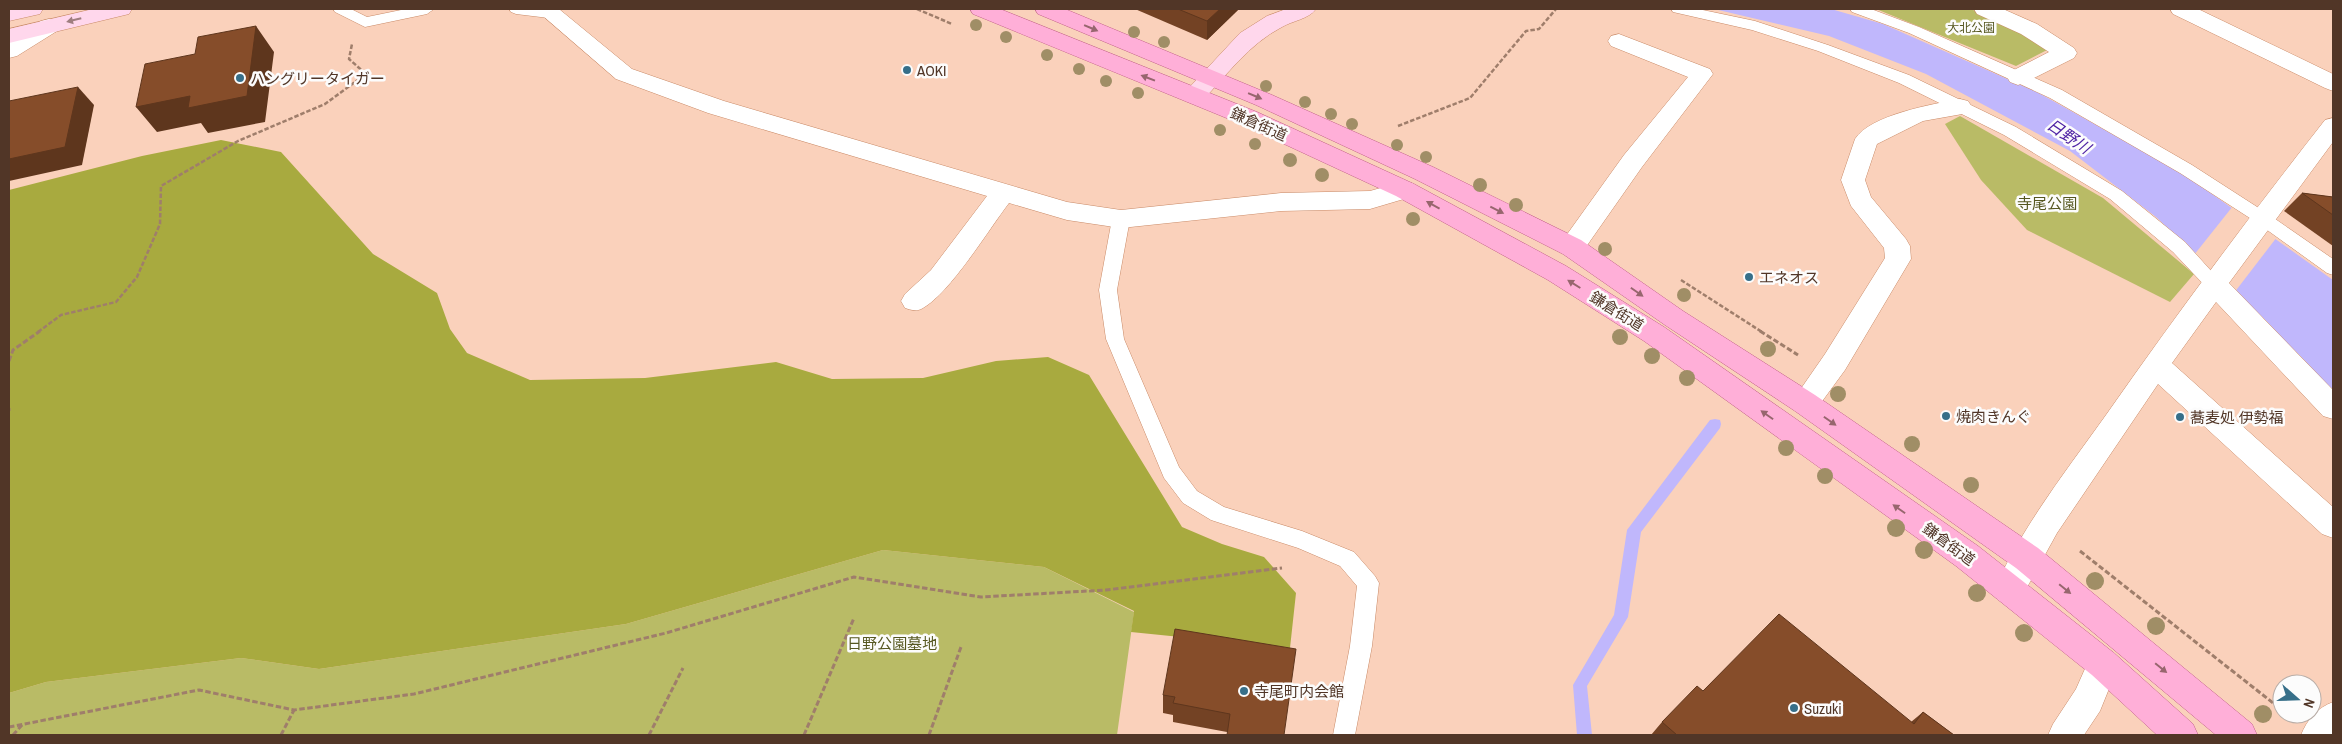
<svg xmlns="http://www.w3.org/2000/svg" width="2342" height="744" font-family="'Archivo Narrow','Noto Sans JP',sans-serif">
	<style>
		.green { fill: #b9bb66 }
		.forest { fill: #a8aa3f }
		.water { fill: #c0b7fc }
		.pier { fill: #fad1bb }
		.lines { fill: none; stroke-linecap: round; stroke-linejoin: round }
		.stream { fill: #c0b7fc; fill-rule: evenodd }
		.lane-casing { stroke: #c98a67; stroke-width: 1 }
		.street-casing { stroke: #c98a67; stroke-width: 1 }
		.secondary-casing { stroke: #c98a67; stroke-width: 1 }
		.primary-casing { stroke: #c26289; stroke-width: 1 }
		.path-far1 { stroke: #9f7e6b; stroke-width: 2.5; stroke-dasharray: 4.5 2; stroke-linecap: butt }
		.path { stroke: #9f7e6b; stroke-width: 3; stroke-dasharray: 5.5 2.5; stroke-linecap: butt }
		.lane { fill: #fff; fill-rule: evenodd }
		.street { fill: #fff; fill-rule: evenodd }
		.secondary { fill: #ffd7ec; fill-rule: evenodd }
		.primary { fill: #ffafd8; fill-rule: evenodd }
		.tree { fill: #a08e66 }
		.wall { fill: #734224 }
		.shaded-wall { fill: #5e361d }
		.building { fill: #864d2a; stroke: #5e361d }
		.oneway { fill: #9f7e80 }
		.oneway2 { fill: #97666e }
		.poi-dot { fill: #376f89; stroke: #fcfcfc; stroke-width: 2 }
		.labels { text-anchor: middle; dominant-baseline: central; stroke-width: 5; stroke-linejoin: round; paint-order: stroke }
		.far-park-label { font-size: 12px; fill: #565720; stroke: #fcfcfc }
		.poi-label { font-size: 15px; fill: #513627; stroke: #fcfcfc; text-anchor: start }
		.street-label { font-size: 15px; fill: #513627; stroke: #fcfcfc }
		.park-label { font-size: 15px; fill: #565720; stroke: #fcfcfc }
		.water-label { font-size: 16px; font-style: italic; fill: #4e22a4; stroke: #fcfcfc }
	</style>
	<rect width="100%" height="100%" fill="#fad1bb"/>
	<g class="green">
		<path d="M 1876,9 L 1971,9 L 2022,32 L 2047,50 L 2016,66 Z"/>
		<path d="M 1960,116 L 2103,198 L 2194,274 L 2170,302 L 2027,230 L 1981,180 L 1945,124 Z"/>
		<path d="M 883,550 L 1044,567 L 1134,612 L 1117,735 L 9,735 L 9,693 L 46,682 L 241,658 L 319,669 L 626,624 Z"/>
	</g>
	<path class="forest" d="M 221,140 L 281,152 L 373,254 L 437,293 L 450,329 L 467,353 L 530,380 L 645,378 L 776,362 L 832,379 L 923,378 L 996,361 L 1048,357 L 1089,375 L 1182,527 L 1222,544 L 1264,557 L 1296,593 L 1290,648 L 1131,632 L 1134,611 L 1044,567 L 883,550 L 626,624 L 319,669 L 241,658 L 46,682 L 9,693 L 9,190 L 142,156 Z"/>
	<path class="water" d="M 1714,9 L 1831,9 L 1883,24 L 2037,92 L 2184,174 L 2333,280 L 2333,392 L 2234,291 L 2156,217 L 2070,151 L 1926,74 L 1829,36 Z"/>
	<path class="pier" d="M 2233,206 L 2277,237 L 2234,293 L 2194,255 Z"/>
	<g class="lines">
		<path class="stream" d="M 1715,419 L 1720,420 L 1721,424 L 1720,428 L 1641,532 L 1628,617 L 1587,686 L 1592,735 L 1577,735 L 1573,685 L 1614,615 L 1627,530 L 1710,420 Z"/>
		<g class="lane-casing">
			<g id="lane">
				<path d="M 333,9 L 351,9 L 367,17 L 406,9 L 434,9 L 427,14 L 365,27 L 335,12 Z"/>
				<path d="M 509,9 L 551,9 L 556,13 L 549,18 L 516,14 L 511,12 Z"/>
				<path d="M 1671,9 L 1698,9 L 1755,21 L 1828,45 L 1909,75 L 2016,127 L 2122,191 L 2185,242 L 2223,284 L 2220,289 L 2214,291 L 2208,289 L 2173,252 L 2110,199 L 2004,135 L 1899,83 L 1818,51 L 1752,30 L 1673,12 Z"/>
				<path d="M 1850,9 L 1871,9 L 1919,27 L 2062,90 L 2192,165 L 2268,214 L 2333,259 L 2333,275 L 2327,273 L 2256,222 L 2180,173 L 2050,98 L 1909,33 L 1852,12 Z"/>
				<path d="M 1121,213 L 1127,215 L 1130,219 L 1117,290 L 1124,339 L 1179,467 L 1197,491 L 1224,507 L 1302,531 L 1354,552 L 1375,576 L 1379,583 L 1372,646 L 1355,735 L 1333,735 L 1350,646 L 1357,586 L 1340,566 L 1298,548 L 1211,520 L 1183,503 L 1164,478 L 1106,339 L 1099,290 L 1112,219 L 1115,215 Z"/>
			</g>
		</g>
		<g class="street-casing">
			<g id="street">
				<path d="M 535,9 L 559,9 L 632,69 L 724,101 L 1067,202 L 1121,210 L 1281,193 L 1370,191 L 1405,181 L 1414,184 L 1417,190 L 1414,196 L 1370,209 L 1281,211 L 1121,228 L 1067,220 L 1009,203 C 989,229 950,293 923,308 C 917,312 911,310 905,308 L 901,301 L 905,294 L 931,270 L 987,196 L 708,113 L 616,79 Z"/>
				<path d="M 1974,9 L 2003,9 L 2037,24 L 2074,48 L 2077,53 L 2074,58 L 2026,82 L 2018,85 L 2010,82 L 2007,77 L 2010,72 L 2049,52 L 2021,34 L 1977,14 Z"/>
				<path d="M 2170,9 L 2198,9 L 2333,74 L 2333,91 L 2325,88 L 2173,14 Z"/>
				<path d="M 49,19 L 57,21 L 60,26 L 57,31 L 17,56 L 9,58 L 9,41 L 41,21 Z"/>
				<path d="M 1619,34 L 1710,69 L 1713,74 L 1642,167 L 1581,254 L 1572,256 L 1563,254 L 1559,247 L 1563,240 L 1624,155 L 1688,77 L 1611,46 L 1608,41 L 1611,36 Z"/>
				<path d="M 1960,99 L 1968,101 L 1972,107 L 1968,113 L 1923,121 L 1877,144 L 1865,180 L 1871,197 L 1906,239 L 1910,246 L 1911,259 L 1845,370 L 1815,411 L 1805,414 L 1795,411 L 1791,403 L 1825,354 L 1885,258 L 1884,248 L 1851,206 L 1841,180 L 1855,139 C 1870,115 1933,104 1960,99 Z"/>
				<path d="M 2333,118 L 2333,142 L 2229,283 L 2333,390 L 2333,419 L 2323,416 L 2216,302 L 2172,363 L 2333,507 L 2333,538 L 2322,534 L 2158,384 L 2057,533 L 2020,600 L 2009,604 L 1998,600 L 1994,590 C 2022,527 2066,471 2106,415 C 2176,315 2249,217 2325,120 Z"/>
				<path d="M 2103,649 L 2114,653 L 2119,664 L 2100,711 L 2084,735 L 2048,735 L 2053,724 L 2076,689 L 2092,653 Z"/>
				<path d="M 2333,702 L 2333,735 L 2301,735 C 2307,720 2317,708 2333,702 Z"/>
			</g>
		</g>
		<g class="secondary-casing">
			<g id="secondary">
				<path d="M 9,9 L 43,9 L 40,14 L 9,21 Z"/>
				<path d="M 93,9 L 132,9 L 129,14 L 9,43 L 9,29 Z"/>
				<path d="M 1286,9 L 1316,9 C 1309,19 1292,21 1282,27 C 1249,44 1227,75 1202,101 L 1194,104 L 1186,101 L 1182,96 L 1186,91 L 1240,33 L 1267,16 Z"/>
			</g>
		</g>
		<g class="primary-casing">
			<g id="primary">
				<path d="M 970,9 L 1000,9 L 1257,112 L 1414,184 L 1566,266 L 1664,327 L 1978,546 L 2114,653 L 2193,724 L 2198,735 L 2157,735 L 2092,675 L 1956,566 L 1644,341 L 1548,280 L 1396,196 L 1241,124 L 973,14 Z"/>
				<path d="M 1035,9 L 1065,9 L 1272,95 L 1433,167 L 1581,240 L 1683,311 L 1815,395 L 2038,548 L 2252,724 L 2257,735 L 2216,735 L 2016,568 L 1795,411 L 1665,325 L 1563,254 L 1415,179 L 1256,105 L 1038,14 Z"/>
			</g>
		</g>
		<g class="path-far1">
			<path d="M 917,9 L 952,24"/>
			<path d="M 1398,126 L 1470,98 L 1526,31 L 1539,29 L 1556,9"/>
			<path d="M 1681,280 L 1762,332"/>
			<path d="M 38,332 L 61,315 L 116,302 L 137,277 L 160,224 L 161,186 L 238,141 L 325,104 L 366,74 L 349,59 L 352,44"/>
		</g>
		<g class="path">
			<path d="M 1760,331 L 1798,355"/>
			<path d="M 9,361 L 13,350 L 40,331"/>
			<path d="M 9,408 L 9,411"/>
			<path d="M 2080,551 L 2282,710"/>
			<path d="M 9,727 L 199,690 L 294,710 L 414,694 L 666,633 L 854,577 L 981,597 L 1106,590 L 1282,568"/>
			<path d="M 13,735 L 22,725"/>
			<path d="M 281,735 L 294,710"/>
			<path d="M 649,735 L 683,668"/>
			<path d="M 804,735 L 854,618"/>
			<path d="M 929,735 L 961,647"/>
		</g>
		<use href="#lane" class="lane"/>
		<use href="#street" class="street"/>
		<use href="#secondary" class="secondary"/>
		<use href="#primary" class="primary"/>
	</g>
	<g class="tree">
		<circle cx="976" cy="25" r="6"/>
		<circle cx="1134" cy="32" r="6"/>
		<circle cx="1006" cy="37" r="6"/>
		<circle cx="1164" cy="42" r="6"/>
		<circle cx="1047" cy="55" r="6"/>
		<circle cx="1079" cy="69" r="6"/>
		<circle cx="1106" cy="81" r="6"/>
		<circle cx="1266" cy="86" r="6"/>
		<circle cx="1138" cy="93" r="6"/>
		<circle cx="1305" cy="102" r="6"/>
		<circle cx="1331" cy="114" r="6"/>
		<circle cx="1352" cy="124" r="6"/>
		<circle cx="1220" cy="130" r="6"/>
		<circle cx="1255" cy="144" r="6"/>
		<circle cx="1397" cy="145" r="6"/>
		<circle cx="1426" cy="157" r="6"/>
		<circle cx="1290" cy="160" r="7"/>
		<circle cx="1322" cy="175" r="7"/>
		<circle cx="1480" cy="185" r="7"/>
		<circle cx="1516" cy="205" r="7"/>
		<circle cx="1413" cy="219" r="7"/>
		<circle cx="1605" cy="249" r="7"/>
		<circle cx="1684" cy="295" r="7"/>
		<circle cx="1620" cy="337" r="8"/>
		<circle cx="1768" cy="349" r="8"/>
		<circle cx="1652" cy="356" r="8"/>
		<circle cx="1687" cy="378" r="8"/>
		<circle cx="1838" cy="394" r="8"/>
		<circle cx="1912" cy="444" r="8"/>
		<circle cx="1786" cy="448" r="8"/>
		<circle cx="1825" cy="476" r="8"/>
		<circle cx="1971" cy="485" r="8"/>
		<circle cx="1896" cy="528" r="9"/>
		<circle cx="1924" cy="550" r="9"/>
		<circle cx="2095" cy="581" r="9"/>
		<circle cx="1977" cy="593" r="9"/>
		<circle cx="2156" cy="626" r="9"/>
		<circle cx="2024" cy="633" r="9"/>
		<circle cx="2263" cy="714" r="9"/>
	</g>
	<g class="wall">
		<path d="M 1135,9 L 1239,9 L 1207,40 Z"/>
		<path d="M 2302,193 L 2333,197 L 2333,246 L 2284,211 Z"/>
		<path d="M 1296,649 L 1227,732 L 1173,722 L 1173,715 L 1163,713 L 1163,695 Z"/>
		<path d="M 1703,691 L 1911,722 L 1923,712 L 1954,735 L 1651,735 L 1662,722 Z"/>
	</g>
	<g class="shaded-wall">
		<path d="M 1220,9 L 1239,9 L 1207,40 L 1207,21 Z"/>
		<path d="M 256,26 L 274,52 L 265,122 L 208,133 L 201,123 L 157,132 L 136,107 Z"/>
		<path d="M 78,87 L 94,105 L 82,165 L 9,181 L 9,159 Z"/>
	</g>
	<g class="building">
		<path d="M 1178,9 L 1220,9 L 1207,21 Z"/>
		<path d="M 256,26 L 247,96 L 188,108 L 190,96 L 136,107 L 145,64 L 195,54 L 198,37 Z"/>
		<path d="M 78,87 L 65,147 L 9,159 L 9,101 Z"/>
		<path d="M 2302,193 L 2333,197 L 2333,215 Z"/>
		<path d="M 1779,614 L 1914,724 L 1923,712 L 1954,735 L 1677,735 L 1662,722 L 1697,686 L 1703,691 Z"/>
		<path d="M 1175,629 L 1296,649 L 1284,735 L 1227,735 L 1230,714 L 1173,703 L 1175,697 L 1163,695 Z"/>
	</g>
	<defs><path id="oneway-solid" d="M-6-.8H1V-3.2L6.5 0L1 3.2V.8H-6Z" transform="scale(1.25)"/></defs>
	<use class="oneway" href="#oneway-solid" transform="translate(74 20) rotate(166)"/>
	<g class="oneway2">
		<use href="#oneway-solid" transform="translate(1091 28) rotate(23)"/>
		<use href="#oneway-solid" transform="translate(1148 78) rotate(-159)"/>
		<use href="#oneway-solid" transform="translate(1255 96) rotate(23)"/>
		<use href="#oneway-solid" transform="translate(1433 205) rotate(-151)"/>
		<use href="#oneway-solid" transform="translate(1497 210) rotate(27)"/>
		<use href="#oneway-solid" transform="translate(1574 284) rotate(-148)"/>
		<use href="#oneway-solid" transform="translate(1637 292) rotate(35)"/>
		<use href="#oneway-solid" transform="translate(1767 415) rotate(-145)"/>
		<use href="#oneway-solid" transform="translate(1830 421) rotate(35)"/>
		<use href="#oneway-solid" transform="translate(1899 509) rotate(-145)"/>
		<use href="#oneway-solid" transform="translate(2065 589) rotate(39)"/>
		<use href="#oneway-solid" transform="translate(2161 668) rotate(39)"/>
	</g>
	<g class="poi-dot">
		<circle cx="907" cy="70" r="5"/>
		<circle cx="240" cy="78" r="5"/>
		<circle cx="1749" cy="277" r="5"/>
		<circle cx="1946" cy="416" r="5"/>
		<circle cx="2180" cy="417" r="5"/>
		<circle cx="1244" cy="691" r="5"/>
		<circle cx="1794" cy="708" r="5"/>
	</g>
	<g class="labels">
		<g class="far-park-label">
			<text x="1971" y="28">大北公園</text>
		</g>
		<g class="poi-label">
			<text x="917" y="70">AOKI</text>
			<text x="250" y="78">ハングリータイガー</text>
			<text x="1759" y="277">エネオス</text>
			<text x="1956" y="416">焼肉きんぐ</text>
			<text x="2190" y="417">蕎麦処 伊勢福</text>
			<text x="1254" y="691">寺尾町内会館</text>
			<text x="1804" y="708">Suzuki</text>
		</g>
		<g class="street-label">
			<text transform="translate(1259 124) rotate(24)">鎌倉街道</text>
			<text transform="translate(1617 311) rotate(32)">鎌倉街道</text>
			<text transform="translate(1949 544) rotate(36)">鎌倉街道</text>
		</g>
		<g class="park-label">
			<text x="2047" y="203">寺尾公園</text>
			<text x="892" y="643">日野公園墓地</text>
		</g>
		<g class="water-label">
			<text transform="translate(2069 136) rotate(34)">日野川</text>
		</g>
	</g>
	<rect width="2342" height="744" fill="none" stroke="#513627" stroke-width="20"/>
	<g transform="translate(2297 699) rotate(110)"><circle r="24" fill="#fcfcfc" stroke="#b8ada7"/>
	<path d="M0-4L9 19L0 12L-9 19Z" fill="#376f89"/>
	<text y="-8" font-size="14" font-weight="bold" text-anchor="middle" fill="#513627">N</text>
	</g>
</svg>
